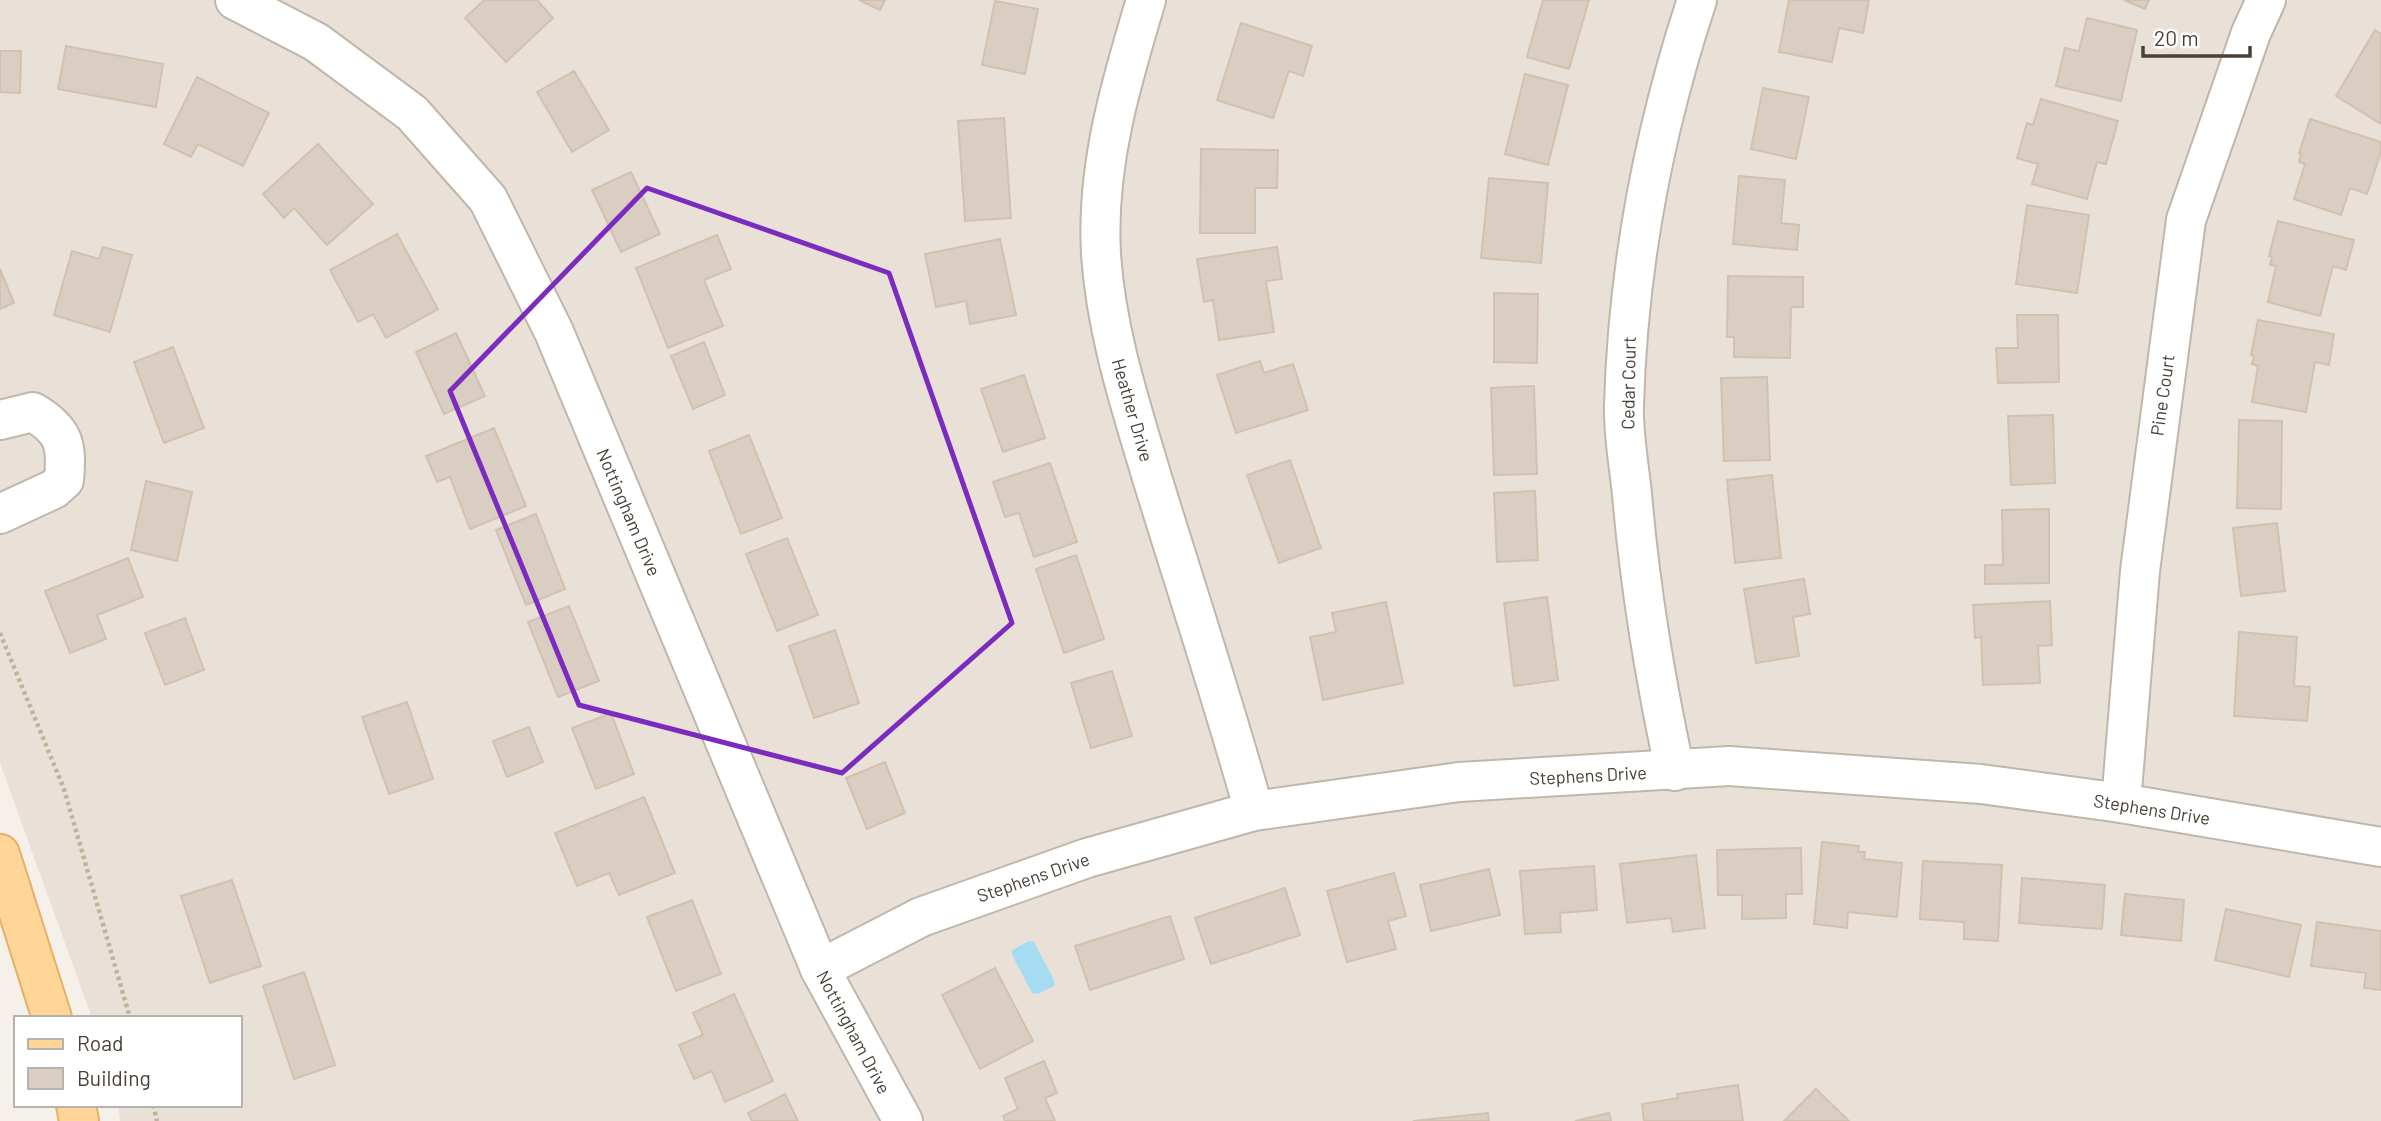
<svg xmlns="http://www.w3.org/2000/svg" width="2381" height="1121" font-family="Barlow,sans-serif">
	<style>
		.residential { fill: #e9e1d7 }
		.water { fill: #a5dcf2 }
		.building { fill: #dacdc1; stroke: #d2c1b1; stroke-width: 2 }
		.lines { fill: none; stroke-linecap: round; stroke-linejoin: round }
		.minor-casing { stroke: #c1b6ab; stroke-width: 42 }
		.major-casing { stroke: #e6b065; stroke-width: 42 }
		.path { stroke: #c3b09c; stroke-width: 4.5; stroke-dasharray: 3.5 3.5; stroke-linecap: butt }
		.minor { stroke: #fff; stroke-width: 38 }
		.major { stroke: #ffd598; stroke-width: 38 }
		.marked { fill: none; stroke: #7b2cbf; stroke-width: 5; stroke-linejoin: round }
		.labels { text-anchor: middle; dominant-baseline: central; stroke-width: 7; stroke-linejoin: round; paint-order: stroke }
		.street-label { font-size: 18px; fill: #494037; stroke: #fff }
	</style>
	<rect width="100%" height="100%" fill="#f5f0e9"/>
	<path class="residential" d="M 0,0 L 2381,0 L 2381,1121 L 120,1121 L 118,1105 L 240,1105 L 240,1018 L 92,1018 L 0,763 Z"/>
	<path class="water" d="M 1029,941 L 1034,942 L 1054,980 L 1054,986 L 1038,994 L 1032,993 L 1012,955 L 1012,950 Z"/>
	<g class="building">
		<path d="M 484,0 L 537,0 L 553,18 L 506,62 L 465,18 Z"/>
		<path d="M 859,0 L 885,0 L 880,10 Z"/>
		<path d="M 1543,0 L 1589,0 L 1569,69 L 1527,57 Z"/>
		<path d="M 1789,0 L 1869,0 L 1863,33 L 1839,28 L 1832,62 L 1779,52 Z"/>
		<path d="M 2124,0 L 2149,0 L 2145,9 Z"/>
		<path d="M 995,1 L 1038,9 L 1025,74 L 982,65 Z"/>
		<path d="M 2087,18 L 2137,30 L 2121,101 L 2056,86 L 2065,48 L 2079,51 Z"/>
		<path d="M 1241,23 L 1312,46 L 1303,76 L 1289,71 L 1273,118 L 1217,100 Z"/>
		<path d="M 2375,30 L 2381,34 L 2381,124 L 2336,96 Z"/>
		<path d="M 66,46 L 163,64 L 156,107 L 58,89 Z"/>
		<path d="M 0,51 L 21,51 L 20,93 L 0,92 Z"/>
		<path d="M 574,71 L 609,130 L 572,152 L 537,92 Z"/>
		<path d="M 1525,74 L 1568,85 L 1548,165 L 1505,154 Z"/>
		<path d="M 197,77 L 269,113 L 243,166 L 198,144 L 191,157 L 164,144 Z"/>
		<path d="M 1763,88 L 1809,97 L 1796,159 L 1751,149 Z"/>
		<path d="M 2041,99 L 2118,121 L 2106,164 L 2097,162 L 2087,199 L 2032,184 L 2038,164 L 2017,158 L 2027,123 L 2033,125 Z"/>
		<path d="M 1004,118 L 1011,218 L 965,221 L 958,121 Z"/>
		<path d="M 2310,119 L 2381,142 L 2381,152 L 2367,194 L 2350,188 L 2341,215 L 2294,199 L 2305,164 L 2299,162 L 2301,154 L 2299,153 Z"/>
		<path d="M 318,144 L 373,204 L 327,245 L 294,208 L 284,218 L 263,194 Z"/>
		<path d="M 1201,149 L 1278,150 L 1277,188 L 1255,188 L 1255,233 L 1200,233 Z"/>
		<path d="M 631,172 L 660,234 L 621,252 L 592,190 Z"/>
		<path d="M 1739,176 L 1785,180 L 1781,223 L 1799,225 L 1797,250 L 1733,244 Z"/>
		<path d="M 1489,178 L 1548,183 L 1541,263 L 1481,258 Z"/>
		<path d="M 2027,205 L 2089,215 L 2077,293 L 2016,284 Z"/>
		<path d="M 2278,221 L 2354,240 L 2346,270 L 2333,266 L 2320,316 L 2268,302 L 2276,266 L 2270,265 L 2272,256 L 2269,256 Z"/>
		<path d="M 397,234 L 438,309 L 386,338 L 373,314 L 358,322 L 330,270 Z"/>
		<path d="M 717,235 L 731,269 L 704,280 L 723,326 L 668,348 L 636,268 Z"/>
		<path d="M 1000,239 L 1016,315 L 970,324 L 966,301 L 936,307 L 925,254 Z"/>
		<path d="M 103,247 L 132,255 L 110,332 L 54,315 L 72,251 L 99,259 Z"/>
		<path d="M 1277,247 L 1282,279 L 1266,281 L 1274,332 L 1219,340 L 1213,300 L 1204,302 L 1197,259 Z"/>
		<path d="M 0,269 L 14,303 L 0,309 Z"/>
		<path d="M 1728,276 L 1803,277 L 1803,307 L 1791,307 L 1790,358 L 1734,357 L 1734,337 L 1727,337 Z"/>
		<path d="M 1494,293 L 1538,294 L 1537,363 L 1494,362 Z"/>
		<path d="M 2017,315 L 2058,315 L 2059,382 L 1998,383 L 1996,348 L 2018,348 Z"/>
		<path d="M 2258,320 L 2334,334 L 2329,365 L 2315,362 L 2306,412 L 2252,402 L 2258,366 L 2252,364 L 2254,356 L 2251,355 Z"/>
		<path d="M 456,333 L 485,396 L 444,414 L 416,352 Z"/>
		<path d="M 704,342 L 725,395 L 693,409 L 671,356 Z"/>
		<path d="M 173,347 L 204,428 L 164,443 L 134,362 Z"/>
		<path d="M 1260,361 L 1264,373 L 1293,364 L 1308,410 L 1236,433 L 1217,375 Z"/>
		<path d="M 1024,375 L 1045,438 L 1003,452 L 981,389 Z"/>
		<path d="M 1767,377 L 1770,460 L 1724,461 L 1721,378 Z"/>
		<path d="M 1534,386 L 1537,474 L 1494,475 L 1491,388 Z"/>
		<path d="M 2053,415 L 2055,483 L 2011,485 L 2008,416 Z"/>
		<path d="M 2239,420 L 2282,421 L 2281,509 L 2237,508 Z"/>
		<path d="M 494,428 L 526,506 L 470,529 L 450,477 L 437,482 L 426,456 Z"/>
		<path d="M 749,435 L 782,518 L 741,534 L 709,451 Z"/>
		<path d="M 1290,460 L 1321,548 L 1279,563 L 1247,475 Z"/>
		<path d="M 1050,463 L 1077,542 L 1034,557 L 1019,513 L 1005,517 L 993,482 Z"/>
		<path d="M 1772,475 L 1781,558 L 1735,563 L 1727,480 Z"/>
		<path d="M 146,481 L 192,492 L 177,561 L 131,550 Z"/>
		<path d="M 1535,491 L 1538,560 L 1497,562 L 1494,493 Z"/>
		<path d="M 2049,509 L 2049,583 L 1985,584 L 1985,565 L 2003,565 L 2002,510 Z"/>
		<path d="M 536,514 L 565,589 L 526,605 L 496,530 Z"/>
		<path d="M 2277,523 L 2285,591 L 2241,596 L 2233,528 Z"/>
		<path d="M 787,538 L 818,615 L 777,631 L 746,554 Z"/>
		<path d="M 1076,555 L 1104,639 L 1064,653 L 1036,569 Z"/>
		<path d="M 128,558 L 143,597 L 97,615 L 106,639 L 70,653 L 45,591 Z"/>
		<path d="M 1804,579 L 1810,614 L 1793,617 L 1799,656 L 1756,663 L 1744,589 Z"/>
		<path d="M 1547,597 L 1558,680 L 1514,686 L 1504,603 Z"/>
		<path d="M 2050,601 L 2052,645 L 2038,646 L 2040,683 L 1983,685 L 1981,637 L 1975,638 L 1973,605 Z"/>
		<path d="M 1386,602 L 1403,683 L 1323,700 L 1310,637 L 1336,632 L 1332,613 Z"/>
		<path d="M 569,606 L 599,681 L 558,697 L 528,622 Z"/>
		<path d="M 185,618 L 204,670 L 165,685 L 145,633 Z"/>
		<path d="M 835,630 L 859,703 L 814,718 L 789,646 Z"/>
		<path d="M 2239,632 L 2297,637 L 2294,686 L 2310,687 L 2307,721 L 2234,716 Z"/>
		<path d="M 1112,671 L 1132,736 L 1091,748 L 1071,683 Z"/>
		<path d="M 407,702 L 433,779 L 389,794 L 362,717 Z"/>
		<path d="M 611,713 L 634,774 L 596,789 L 572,728 Z"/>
		<path d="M 529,727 L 543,762 L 507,777 L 493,741 Z"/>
		<path d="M 885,762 L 905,813 L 867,829 L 846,778 Z"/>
		<path d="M 644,797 L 675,873 L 619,895 L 609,873 L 577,886 L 555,833 Z"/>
		<path d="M 1822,842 L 1859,846 L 1858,852 L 1865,852 L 1864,859 L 1902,863 L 1897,917 L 1848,912 L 1847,928 L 1814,924 Z"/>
		<path d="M 1801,848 L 1802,894 L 1786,894 L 1786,918 L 1742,919 L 1742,895 L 1718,895 L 1717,850 Z"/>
		<path d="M 1696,855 L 1705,928 L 1673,932 L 1671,918 L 1627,923 L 1620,864 Z"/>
		<path d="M 1923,861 L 2002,865 L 1998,941 L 1964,939 L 1964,922 L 1920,919 Z"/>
		<path d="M 1594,866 L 1597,910 L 1560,913 L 1561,932 L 1525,934 L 1520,871 Z"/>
		<path d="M 1489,869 L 1500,915 L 1431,931 L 1420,885 Z"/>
		<path d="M 1394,873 L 1406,916 L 1388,921 L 1396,949 L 1347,962 L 1327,891 Z"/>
		<path d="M 2022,878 L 2105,885 L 2102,929 L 2019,923 Z"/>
		<path d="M 232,880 L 261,966 L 210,983 L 181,896 Z"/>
		<path d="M 1285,888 L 1300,935 L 1211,964 L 1195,918 Z"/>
		<path d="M 2125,894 L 2184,900 L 2181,941 L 2121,935 Z"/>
		<path d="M 692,900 L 721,974 L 676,991 L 647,917 Z"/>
		<path d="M 2226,909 L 2301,925 L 2289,977 L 2215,960 Z"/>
		<path d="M 1170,916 L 1184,959 L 1090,990 L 1075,946 Z"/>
		<path d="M 2317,922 L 2381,931 L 2381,990 L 2364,988 L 2366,973 L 2311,966 Z"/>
		<path d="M 995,968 L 1033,1041 L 980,1069 L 942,995 Z"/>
		<path d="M 304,972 L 335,1065 L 294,1079 L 263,986 Z"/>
		<path d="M 734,994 L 773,1081 L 725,1102 L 712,1071 L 694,1079 L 679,1045 L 703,1035 L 693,1013 Z"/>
		<path d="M 1044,1061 L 1057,1093 L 1045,1098 L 1055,1121 L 1005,1121 L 1003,1116 L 1018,1109 L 1005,1078 Z"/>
		<path d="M 1738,1085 L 1743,1121 L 1644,1121 L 1642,1104 L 1678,1098 L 1677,1094 Z"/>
		<path d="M 1816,1089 L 1849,1121 L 1784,1121 Z"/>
		<path d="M 785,1094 L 798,1121 L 752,1121 L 748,1113 Z"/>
		<path d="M 1488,1113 L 1489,1121 L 1413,1121 Z"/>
		<path d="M 1609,1113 L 1611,1121 L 1575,1121 Z"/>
	</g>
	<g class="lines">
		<g class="minor-casing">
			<g id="minor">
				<path d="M 235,0 L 316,42 L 412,113 L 488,199 L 554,332 L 820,969 L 903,1121"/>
				<path d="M 1146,0 C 1121,83 1096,166 1101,254 C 1106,332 1131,407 1153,481 C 1187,591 1223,700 1254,811"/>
				<path d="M 0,420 L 33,412 C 65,431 67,445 64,480 L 54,489 L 0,514"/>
				<path d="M 1675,771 C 1655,679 1640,588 1632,494 C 1629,465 1623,434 1624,405 C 1628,267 1654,130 1697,0"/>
				<path d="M 2121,803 L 2140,571 L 2186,220 L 2251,33 L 2266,0"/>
				<path d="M 820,969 L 921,917 L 1087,858 L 1254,811 L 1459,782 L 1729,766 L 1981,784 L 2121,803 L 2381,847"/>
			</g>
		</g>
		<g class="major-casing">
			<g id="major">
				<path d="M 0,854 L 52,1018"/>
				<path d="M 76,1105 L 79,1121"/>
			</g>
		</g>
		<g class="path">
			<path d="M 0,633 L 64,789 L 130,1018"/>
			<path d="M 153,1105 L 157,1121"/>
		</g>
		<use href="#minor" class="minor"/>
		<use href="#major" class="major"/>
	</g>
	<path class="marked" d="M 647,188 L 889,273 L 1012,623 L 842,773 L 579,705 L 450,391 Z"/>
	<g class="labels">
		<g class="street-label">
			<text transform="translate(1628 383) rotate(-89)">Cedar Court</text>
			<text transform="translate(2162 395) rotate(-82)">Pine Court</text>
			<text transform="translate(1133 410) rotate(74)">Heather Drive</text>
			<text transform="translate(629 512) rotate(67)">Nottingham Drive</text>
			<text transform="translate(1588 775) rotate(-3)">Stephens Drive</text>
			<text transform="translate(2152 809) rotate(9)">Stephens Drive</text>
			<text transform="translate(1033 877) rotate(-19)">Stephens Drive</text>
			<text transform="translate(854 1032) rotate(62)">Nottingham Drive</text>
		</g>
	</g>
	<rect x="14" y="1016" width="228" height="91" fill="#ffffff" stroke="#b6b3af" stroke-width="2"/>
	<rect x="28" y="1039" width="35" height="10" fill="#ffd598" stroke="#b6b3af" stroke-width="2"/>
	<text x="77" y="1051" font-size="21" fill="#494037">Road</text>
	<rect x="28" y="1068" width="35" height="21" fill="#dacdc1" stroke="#b6b3af" stroke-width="2"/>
	<text x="77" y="1086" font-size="21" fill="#494037">Building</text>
	<path d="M2143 46v10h107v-10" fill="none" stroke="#494037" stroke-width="3.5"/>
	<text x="2154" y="46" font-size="21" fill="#494037" stroke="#ffffff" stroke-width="5" paint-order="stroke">20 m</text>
</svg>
